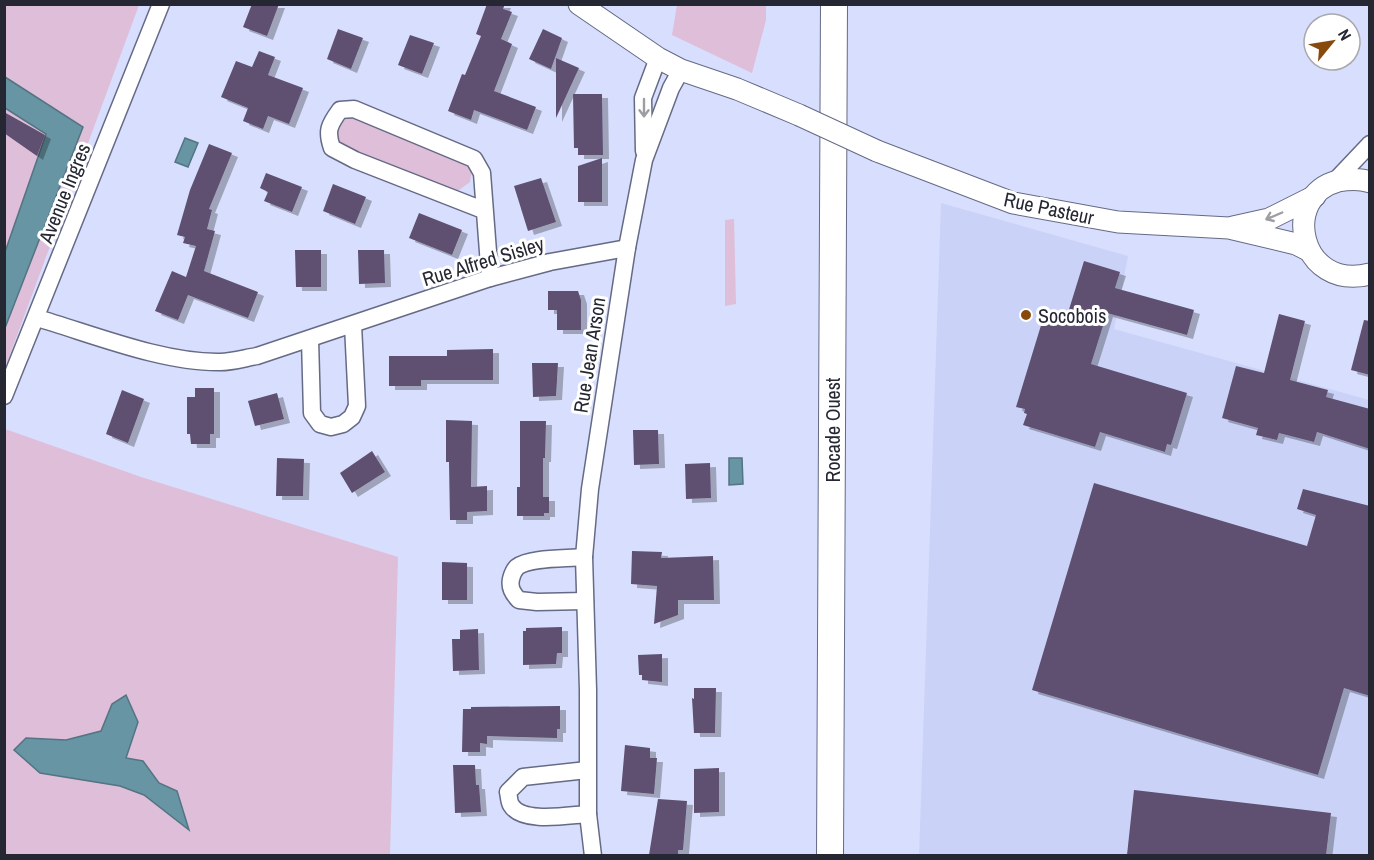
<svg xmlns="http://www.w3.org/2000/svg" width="1374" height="860" font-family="'Archivo Narrow',sans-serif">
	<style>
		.built { fill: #cbd2f7 }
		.green { fill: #debed8 }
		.water { fill: #6795a4; stroke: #537482; stroke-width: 1.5 }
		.building { fill: #5e5070; filter: url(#shadow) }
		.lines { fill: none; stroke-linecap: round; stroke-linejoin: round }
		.minor-casing { stroke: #656a85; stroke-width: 19 }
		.tertiary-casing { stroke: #656a85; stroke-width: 23 }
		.primary-casing { stroke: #656a85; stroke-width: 28 }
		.minor { stroke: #fff; stroke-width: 16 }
		.tertiary { stroke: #fff; stroke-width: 21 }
		.primary { stroke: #fff; stroke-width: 26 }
		.tertiary-bridge-casing { stroke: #656a85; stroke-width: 23; stroke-linecap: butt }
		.tertiary-bridge { stroke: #fff; stroke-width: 21 }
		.oneway { stroke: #9d9ea3 }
		.poi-dot { fill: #88490d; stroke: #fff; stroke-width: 2 }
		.labels { text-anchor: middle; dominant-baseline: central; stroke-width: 6; stroke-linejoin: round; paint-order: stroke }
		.street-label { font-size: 20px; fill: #252732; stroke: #fff }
		.poi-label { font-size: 20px; fill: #252732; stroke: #fff; text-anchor: start }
	</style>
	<defs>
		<filter id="shadow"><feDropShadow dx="6" dy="4" stdDeviation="0" flood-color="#0004"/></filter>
	</defs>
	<rect width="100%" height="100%" fill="#d8defd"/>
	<path class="built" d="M 941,203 L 1128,256 L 1114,329 L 1369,400 L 1370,855 L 919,856 Z"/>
	<g class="green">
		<path d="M 5,5 L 139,5 L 5,368 Z"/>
		<path d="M 677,5 L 766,5 L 766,20 L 752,73 L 672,35 Z"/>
		<path d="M 349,117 L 359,117 L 463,159 L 472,169 L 470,182 L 459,190 L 454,190 L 342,147 C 332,135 337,124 349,117 Z"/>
		<path d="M 734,219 L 736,304 L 725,306 L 725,220 Z"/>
		<path d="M 5,429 L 141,477 L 398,557 L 390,855 L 5,856 Z"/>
	</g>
	<g class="water">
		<path d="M 5,77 L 83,127 L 5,328 L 5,252 L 46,134 L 5,108 Z"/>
		<path d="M 185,138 L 198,143 L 188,167 L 175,162 Z"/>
		<path d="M 729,458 L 742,458 L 743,484 L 729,485 Z"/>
		<path d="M 126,695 L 138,722 L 126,758 L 143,761 L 159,783 L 177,791 L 189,830 L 144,795 L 120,786 L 40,773 L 14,750 L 26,738 L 66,740 L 101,731 L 112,704 Z"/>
	</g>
	<g class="building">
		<path d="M 252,4 L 279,4 L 267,36 L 243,27 Z"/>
		<path d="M 487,4 L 505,4 L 503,9 L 512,12 L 501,39 L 512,44 L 494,91 L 536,107 L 527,130 L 474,110 L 471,120 L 448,111 L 462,74 L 465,75 L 481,36 L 476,34 Z"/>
		<path d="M 338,29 L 363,38 L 351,69 L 327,59 Z"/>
		<path d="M 543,29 L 562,38 L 551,69 L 529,59 Z"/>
		<path d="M 410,35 L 434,43 L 422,74 L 398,65 Z"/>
		<path d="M 259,51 L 275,57 L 268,75 L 303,88 L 289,124 L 268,116 L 263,129 L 243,121 L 248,108 L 221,97 L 236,61 L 252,67 Z"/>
		<path d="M 556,58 L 579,68 L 556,118 Z"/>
		<path d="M 573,94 L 602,94 L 603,155 L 578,155 L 578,148 L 574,148 Z"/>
		<path d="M 4,112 L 45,135 L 37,156 L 4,133 Z"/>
		<path d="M 209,144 L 232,153 L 209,209 L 212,210 L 207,229 L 215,231 L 204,271 L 258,292 L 248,318 L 188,295 L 178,320 L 155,311 L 172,271 L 186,277 L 196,246 L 183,243 L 185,237 L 177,235 L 190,190 Z"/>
		<path d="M 602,158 L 602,202 L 578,202 L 578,166 Z"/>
		<path d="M 266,173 L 302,187 L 292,212 L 264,201 L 268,192 L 260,188 Z"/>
		<path d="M 541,178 L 556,222 L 528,231 L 514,186 Z"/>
		<path d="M 333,184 L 366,197 L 355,224 L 323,211 Z"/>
		<path d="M 419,213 L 462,230 L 452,255 L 409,238 Z"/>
		<path d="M 295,250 L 321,250 L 321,287 L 296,287 Z"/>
		<path d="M 358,250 L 384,250 L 385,283 L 359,284 Z"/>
		<path d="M 1084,261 L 1120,272 L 1115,288 L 1194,310 L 1187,335 L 1107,313 L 1091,364 L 1187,393 L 1171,445 L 1167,444 L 1165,452 L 1100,432 L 1095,447 L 1023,425 L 1027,414 L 1024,413 L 1025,409 L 1016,407 L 1046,309 L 1067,316 Z"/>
		<path d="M 548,291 L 578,291 L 581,300 L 581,330 L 557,330 L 557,310 L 548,310 Z"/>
		<path d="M 1279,314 L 1305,321 L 1290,380 L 1328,390 L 1326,397 L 1370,409 L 1370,449 L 1317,432 L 1314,442 L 1279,433 L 1277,440 L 1256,435 L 1258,428 L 1222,418 L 1236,366 L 1264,373 Z"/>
		<path d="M 1364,320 L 1370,321 L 1370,375 L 1351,370 Z"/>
		<path d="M 493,349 L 493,380 L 421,380 L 421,386 L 389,386 L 389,356 L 447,356 L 447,350 Z"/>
		<path d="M 532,363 L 558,363 L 556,396 L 533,397 Z"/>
		<path d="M 195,388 L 214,388 L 214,434 L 210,434 L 210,444 L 191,444 L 190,434 L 187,434 L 187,397 L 195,397 Z"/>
		<path d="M 122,390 L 144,399 L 128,443 L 106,434 Z"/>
		<path d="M 277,393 L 284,419 L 255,426 L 248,401 Z"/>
		<path d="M 446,420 L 472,421 L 471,487 L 487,486 L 487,511 L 467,512 L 467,520 L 450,520 L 449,462 L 446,462 Z"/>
		<path d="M 520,421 L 546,421 L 545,458 L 543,458 L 543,497 L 549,497 L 549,513 L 544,513 L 544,516 L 517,516 L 517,487 L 520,487 Z"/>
		<path d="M 633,430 L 658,430 L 659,464 L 634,465 Z"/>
		<path d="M 372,451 L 385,472 L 352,493 L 340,473 Z"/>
		<path d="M 277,458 L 304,459 L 303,496 L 276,496 Z"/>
		<path d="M 710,463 L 711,498 L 686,499 L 685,464 Z"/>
		<path d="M 1094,483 L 1307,546 L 1316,515 L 1297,509 L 1303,489 L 1370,506 L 1370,696 L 1344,688 L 1318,775 L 1032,690 Z"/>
		<path d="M 632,551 L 662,552 L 661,558 L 713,556 L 714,600 L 678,600 L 678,615 L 654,624 L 657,586 L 631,584 Z"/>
		<path d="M 442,562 L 467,563 L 467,600 L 442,600 Z"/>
		<path d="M 562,627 L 562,653 L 557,653 L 556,664 L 523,665 L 523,631 L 526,631 L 526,628 Z"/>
		<path d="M 478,629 L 479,670 L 453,671 L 452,639 L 460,639 L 460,630 Z"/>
		<path d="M 662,654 L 662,682 L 642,680 L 642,675 L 639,675 L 638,655 Z"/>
		<path d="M 694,688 L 716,688 L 715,733 L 694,733 L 692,698 L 694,699 Z"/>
		<path d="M 560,706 L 560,729 L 557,729 L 557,738 L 487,736 L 487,744 L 480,743 L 480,752 L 462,752 L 463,709 L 471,709 L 471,707 Z"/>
		<path d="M 625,745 L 650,748 L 650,758 L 657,758 L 654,794 L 621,791 Z"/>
		<path d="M 453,765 L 475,765 L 476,785 L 479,785 L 481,812 L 455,813 Z"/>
		<path d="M 719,768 L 719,812 L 694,813 L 694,769 Z"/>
		<path d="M 1134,790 L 1331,813 L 1326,855 L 1127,855 Z"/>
		<path d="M 658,799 L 687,801 L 683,850 L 678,850 L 678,855 L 649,855 Z"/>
	</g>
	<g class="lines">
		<g class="minor-casing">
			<g id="minor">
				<path d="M 644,151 L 643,98 L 658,58"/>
				<path d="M 1334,182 L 1370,144"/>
				<path d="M 483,210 L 355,160 L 332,148 C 326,131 329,125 340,110 L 354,109 L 474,159 L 482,173 L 490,278"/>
				<path d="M 37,318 C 92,334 163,363 220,362 C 232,362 245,358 257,356 L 490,278 L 550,262 L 627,248"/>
				<path d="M 310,339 L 312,413 L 320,424 L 331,427 L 343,424 L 352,417 L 357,406 L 353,325"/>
				<path d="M 4,396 L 161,4"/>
				<path d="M 584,557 C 567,559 530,557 517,567 C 514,570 512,575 511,579 C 509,588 513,594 519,600 L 537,602 L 585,601"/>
				<path d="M 587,770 L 523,777 L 508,792 C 509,796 509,802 511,805 C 522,824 569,815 588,814"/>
				<path d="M 593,856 L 588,814 L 588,690 L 584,557 L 590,489 L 627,248 L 644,160 L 671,88 L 681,70"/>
			</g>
		</g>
		<g class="tertiary-casing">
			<g id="tertiary">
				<path d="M 579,4 L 658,58 L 681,70 L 737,89 L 799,115"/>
				<path d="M 877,151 L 1013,203 L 1118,222 L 1229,228 L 1296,244 L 1308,250"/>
				<path d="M 1370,182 C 1359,178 1349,179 1338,181 C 1280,196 1299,292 1370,274"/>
				<path d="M 1233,227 L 1269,219 L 1315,196"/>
			</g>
		</g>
		<g class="primary-casing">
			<path id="primary" d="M 830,856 L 834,4"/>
		</g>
		<use href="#minor" class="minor"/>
		<use href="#tertiary" class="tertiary"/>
		<use href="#primary" class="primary"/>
		<g class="tertiary-bridge-casing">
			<path id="tertiary-bridge" d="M 799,115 L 877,151"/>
		</g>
		<use href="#tertiary-bridge" class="tertiary-bridge"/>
	</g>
	<defs><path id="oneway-shaft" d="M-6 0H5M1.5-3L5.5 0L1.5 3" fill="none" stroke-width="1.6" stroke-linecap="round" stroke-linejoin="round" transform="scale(1.5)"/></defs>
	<g class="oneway">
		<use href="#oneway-shaft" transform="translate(644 108) rotate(90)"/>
		<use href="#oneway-shaft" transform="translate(1274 216) rotate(157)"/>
	</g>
	<circle class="poi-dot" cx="1026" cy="315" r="6"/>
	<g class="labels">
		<g class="street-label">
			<text transform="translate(64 193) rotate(-68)">Avenue Ingres</text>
			<text transform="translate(1049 208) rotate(12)">Rue Pasteur</text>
			<text transform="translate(483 261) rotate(-17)">Rue Alfred Sisley</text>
			<text transform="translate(589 355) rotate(-81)">Rue Jean Arson</text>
			<text transform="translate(832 430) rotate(-90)">Rocade Ouest</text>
		</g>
		<g class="poi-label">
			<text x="1038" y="315">Socobois</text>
		</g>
	</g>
	<rect width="1374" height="860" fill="none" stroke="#252732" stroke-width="12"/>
	<g transform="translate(1332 42) rotate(60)"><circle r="28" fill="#ffffff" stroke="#a8a9ad" stroke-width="1.5"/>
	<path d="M0-4.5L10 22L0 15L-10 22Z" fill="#88490d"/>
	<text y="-9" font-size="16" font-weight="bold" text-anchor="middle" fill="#252732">N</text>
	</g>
</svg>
